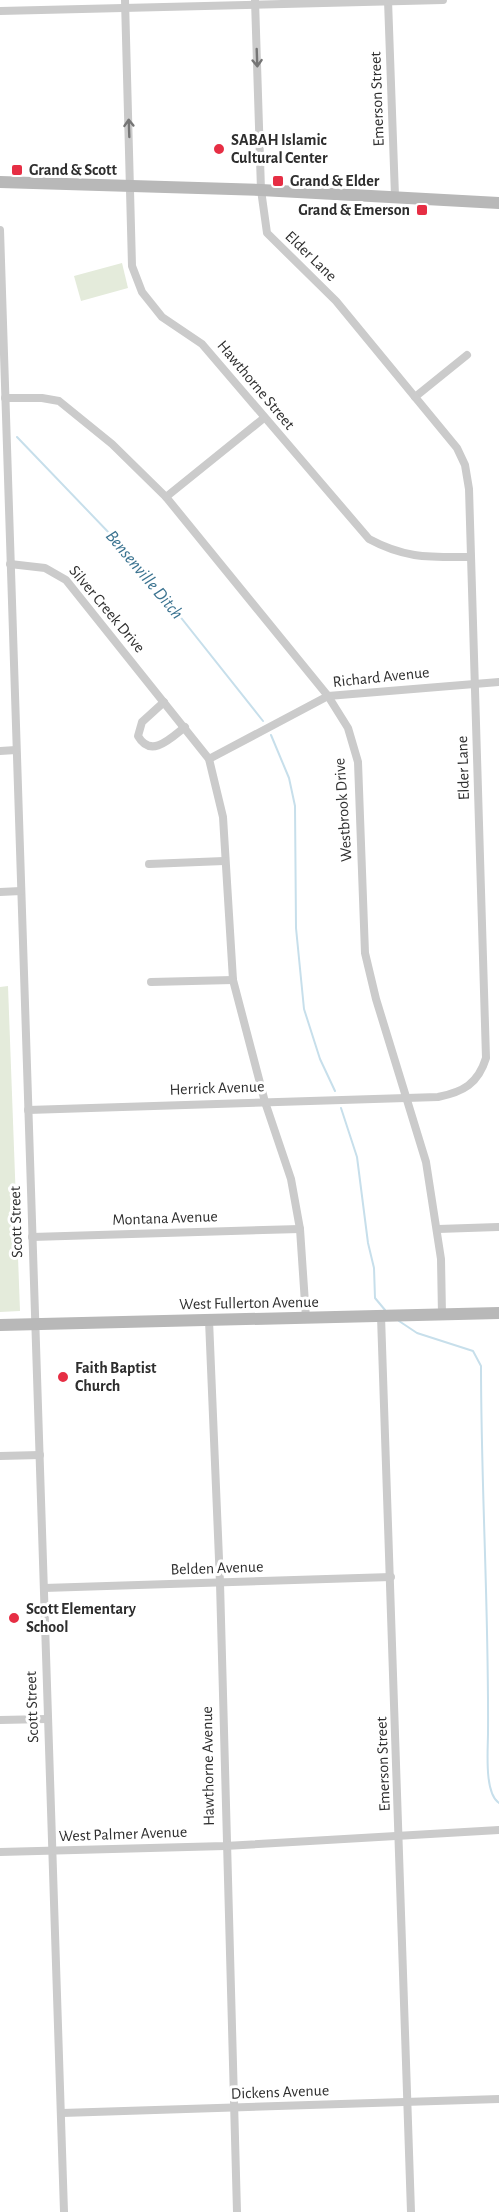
<svg xmlns="http://www.w3.org/2000/svg" width="499" height="2212" font-family="'Alegreya Sans',sans-serif">
	<style>
		.green { fill: #e4ebdb }
		.lines { fill: none; stroke-linecap: round; stroke-linejoin: round }
		.stream { stroke: #c7dfeb; stroke-width: 2 }
		.street { stroke: #cbcbcb; stroke-width: 8 }
		.secondary { stroke: #b8b8b8; stroke-width: 12 }
		.oneway { stroke: #757575 }
		.poi-dot { fill: #e62e44; stroke: #fff; stroke-width: 2 }
		.labels { text-anchor: middle; dominant-baseline: central; stroke-width: 6; stroke-linejoin: round; paint-order: stroke }
		.street-label { font-size: 16px; fill: #2e2e2e; stroke: #fff }
		.poi-label { font-size: 16px; font-weight: bold; fill: #2e2e2e; stroke: #fff; text-anchor: start }
		.water-label { font-size: 18px; font-style: italic; fill: #3b7390; stroke: #fff }
	</style>
	<rect width="100%" height="100%" fill="#fff"/>
	<g class="green">
		<path d="M 122,263 L 128,288 L 81,301 L 74,276 Z"/>
		<path d="M 8,986 L 20,1311 L 0,1312 L 0,987 Z"/>
	</g>
	<g class="lines">
		<g class="stream">
			<path d="M 17,437 L 136,561 L 263,721"/>
			<path d="M 271,735 L 289,778 L 295,806 L 296,928 L 304,1009 L 320,1059 L 335,1091"/>
			<path d="M 341,1108 L 357,1157 L 368,1243 L 374,1268 L 375,1298 L 385,1310"/>
			<path d="M 399,1321 L 417,1333 L 473,1351 L 481,1366 C 481,1488 489,1611 488,1733 C 488,1750 484,1793 499,1803"/>
		</g>
		<g class="street">
			<path d="M 125,0 L 132,266 L 142,292 L 162,317 L 202,344 L 369,539 C 406,559 430,557 471,557"/>
			<path d="M 388,0 L 395,196"/>
			<path d="M 0,11 L 443,0"/>
			<path d="M 0,230 L 64,2212"/>
			<path d="M 415,397 L 467,355"/>
			<path d="M 5,398 L 42,398 L 59,401 L 112,444 L 166,497 L 328,696 L 348,728 L 358,762 L 365,953 L 376,999 L 426,1162 L 441,1259 L 442,1315"/>
			<path d="M 166,497 L 264,418"/>
			<path d="M 10,564 L 45,568 L 66,580 L 209,759 L 223,817 L 233,980 L 265,1102 L 291,1179 L 300,1229 L 306,1318"/>
			<path d="M 164,702 L 142,722 L 138,736 C 151,759 171,738 185,727"/>
			<path d="M 0,751 L 16,750"/>
			<path d="M 209,759 L 328,696 L 499,682"/>
			<path d="M 149,864 L 224,861"/>
			<path d="M 0,892 L 21,891"/>
			<path d="M 151,982 L 233,980"/>
			<path d="M 28,1110 L 438,1097 C 463,1092 478,1084 486,1058 L 469,489 L 465,465 L 457,448 L 336,301 L 267,233 L 261,190 L 255,0"/>
			<path d="M 438,1229 L 498,1227"/>
			<path d="M 32,1237 L 300,1229"/>
			<path d="M 381,1316 L 411,2212"/>
			<path d="M 209,1320 L 220,1583 L 237,2212"/>
			<path d="M 0,1456 L 40,1455"/>
			<path d="M 44,1588 L 391,1577"/>
			<path d="M 0,1720 L 47,1719"/>
			<path d="M 0,1852 L 225,1846 L 499,1830"/>
			<path d="M 62,2113 L 499,2099"/>
		</g>
		<g class="secondary">
			<path d="M 0,182 L 261,190 L 499,203"/>
			<path d="M 0,1325 L 499,1313"/>
		</g>
	</g>
	<defs><path id="oneway-shaft" d="M-6 0H5M1.5-3L5.5 0L1.5 3" fill="none" stroke-width="1.6" stroke-linecap="round" stroke-linejoin="round" transform="scale(1.5)"/></defs>
	<g class="oneway">
		<use href="#oneway-shaft" transform="translate(257 58) rotate(88)"/>
		<use href="#oneway-shaft" transform="translate(129 128) rotate(-92)"/>
	</g>
	<g class="poi-dot">
		<circle cx="219" cy="149" r="6"/>
		<rect x="11" y="164" width="12" height="12" rx="3"/>
		<rect x="272" y="175" width="12" height="12" rx="3"/>
		<rect x="416" y="204" width="12" height="12" rx="3"/>
		<circle cx="63" cy="1377" r="6"/>
		<circle cx="14" cy="1618" r="6"/>
	</g>
	<g class="labels">
		<g class="street-label">
			<text transform="translate(377 99) rotate(-92)">Emerson Street</text>
			<text transform="translate(311 256) rotate(44)">Elder Lane</text>
			<text transform="translate(256 385) rotate(50)">Hawthorne Street</text>
			<text transform="translate(107 609) rotate(50)">Silver Creek Drive</text>
			<text transform="translate(381 677) rotate(-6)">Richard Avenue</text>
			<text transform="translate(463 768) rotate(-92)">Elder Lane</text>
			<text transform="translate(343 810) rotate(-94)">Westbrook Drive</text>
			<text transform="translate(217 1088) rotate(-2)">Herrick Avenue</text>
			<text transform="translate(165 1218) rotate(-2)">Montana Avenue</text>
			<text transform="translate(16 1222) rotate(-92)">Scott Street</text>
			<text transform="translate(249 1303) rotate(-1)">West Fullerton Avenue</text>
			<text transform="translate(217 1568) rotate(-2)">Belden Avenue</text>
			<text transform="translate(32 1707) rotate(-92)">Scott Street</text>
			<text transform="translate(383 1764) rotate(-92)">Emerson Street</text>
			<text transform="translate(208 1766) rotate(-91)">Hawthorne Avenue</text>
			<text transform="translate(123 1834) rotate(-2)">West Palmer Avenue</text>
			<text transform="translate(280 2092) rotate(-2)">Dickens Avenue</text>
		</g>
		<g class="poi-label">
			<text x="231" y="140">SABAH Islamic<tspan x="231" dy="18">Cultural Center</tspan></text>
			<text x="29" y="170">Grand &amp; Scott</text>
			<text x="290" y="181">Grand &amp; Elder</text>
			<text x="410" y="210" text-anchor="end">Grand &amp; Emerson</text>
			<text x="75" y="1368">Faith Baptist<tspan x="75" dy="18">Church</tspan></text>
			<text x="26" y="1609">Scott Elementary<tspan x="26" dy="18">School</tspan></text>
		</g>
		<g class="water-label">
			<text transform="translate(144 575) rotate(50)">Bensenville Ditch</text>
		</g>
	</g>
</svg>
